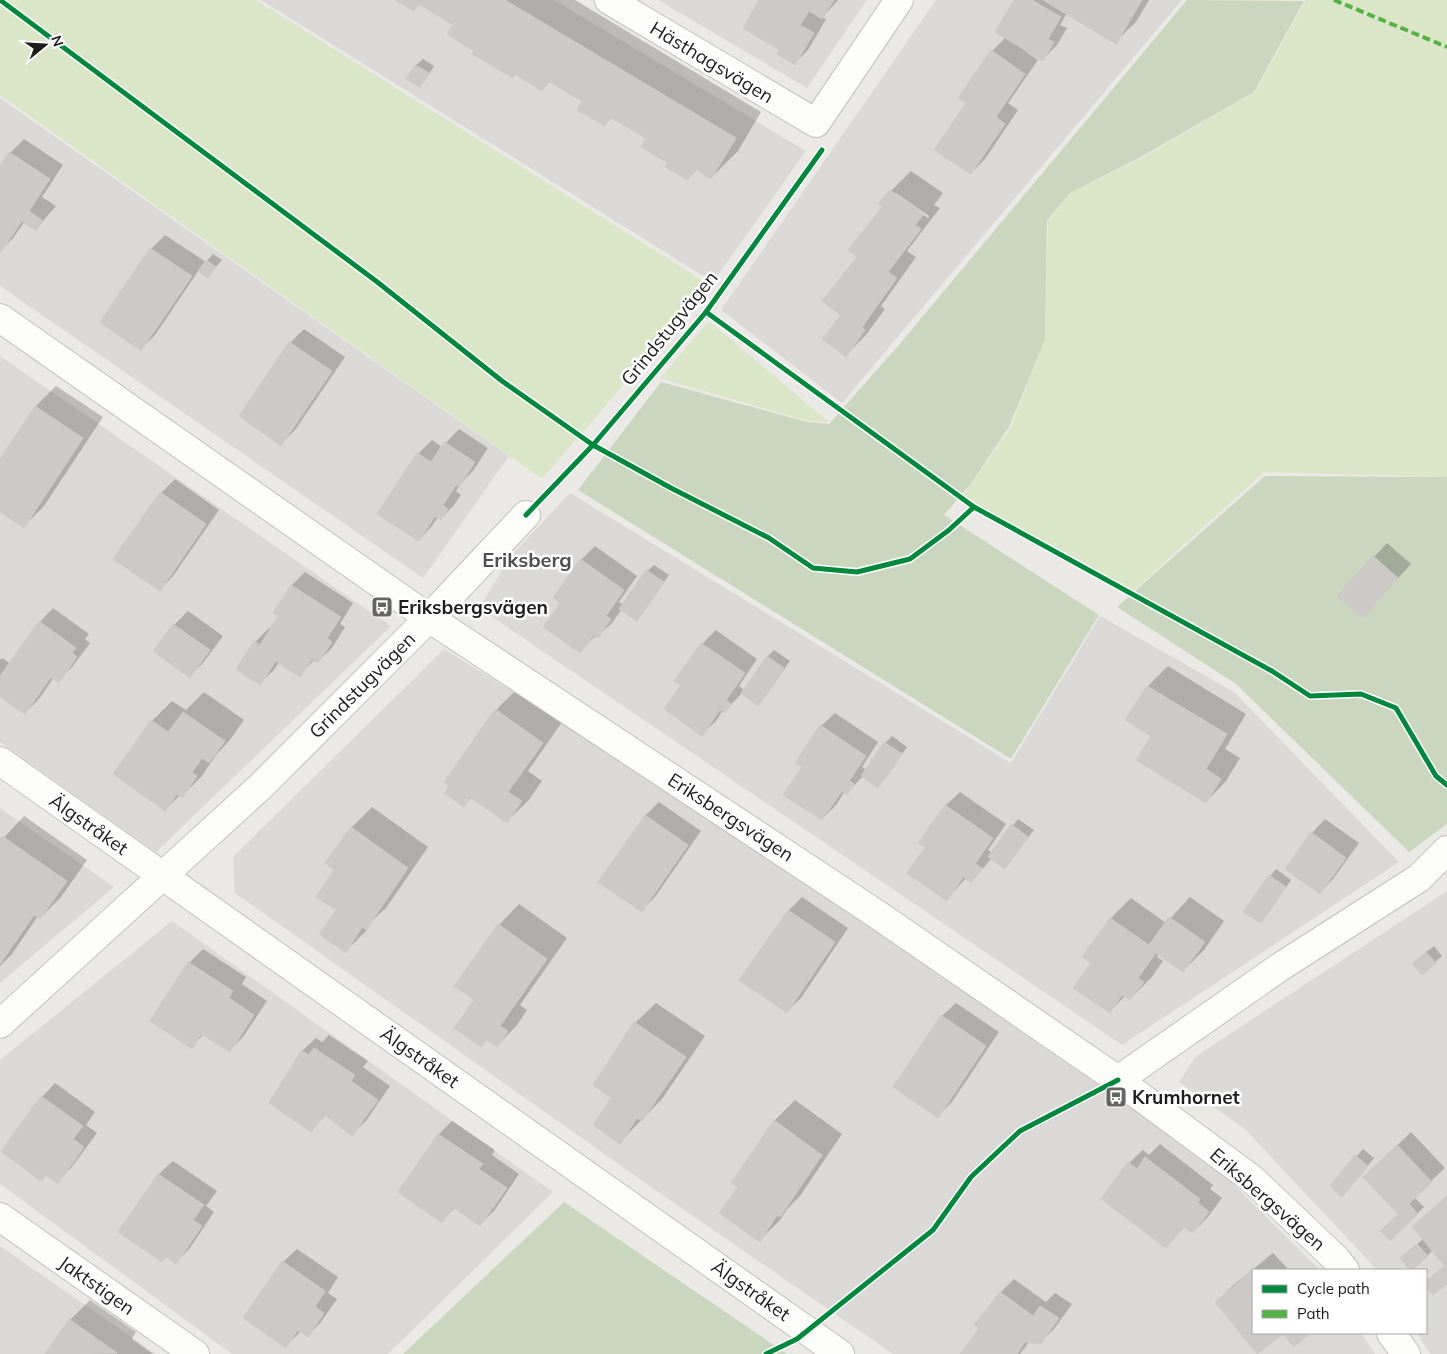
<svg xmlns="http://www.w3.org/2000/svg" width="1447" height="1354" viewBox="0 0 1447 1354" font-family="Mulish,sans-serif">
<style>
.residential{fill:#dad9d7}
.grass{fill:#dbe6c8}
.forest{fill:#cad7be}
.shadow{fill:#0003;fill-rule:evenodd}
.building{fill:#ccc9c7;stroke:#cecac8}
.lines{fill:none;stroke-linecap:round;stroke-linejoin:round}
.minor-casing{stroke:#c1c0be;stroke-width:30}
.minor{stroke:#fcfcfb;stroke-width:28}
.quiet{stroke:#55b145;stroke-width:4;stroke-dasharray:8 4;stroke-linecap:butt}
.cycleway-casing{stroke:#fff;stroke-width:8}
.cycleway{stroke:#00873e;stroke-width:5}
.labels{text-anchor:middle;stroke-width:5;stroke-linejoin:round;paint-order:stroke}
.street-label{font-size:19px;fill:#1d1d1d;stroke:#fff}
.poi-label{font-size:19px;font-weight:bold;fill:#1d1d1d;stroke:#fff;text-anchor:start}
.neighbourhood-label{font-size:20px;font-weight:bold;fill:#505050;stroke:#fff}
</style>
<rect width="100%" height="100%" fill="#ebe9e6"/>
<g class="residential">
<polygon points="261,0 554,0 806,151 713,282"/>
<polygon points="658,0 867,0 807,88"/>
<polygon points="936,0 1182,0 842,403 721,310"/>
<polygon points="0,98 509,456 423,578 0,286"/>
<polygon points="0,356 391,626 156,852 0,742"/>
<polygon points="570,493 1011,763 1100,616 1234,692 1399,862 1122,1045 479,608 510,557"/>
<polygon points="444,649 646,774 942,972 1197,1148 1320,1270 1253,1270 1253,1333 1361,1333 1375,1354 893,1354 651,1187 235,893 233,857"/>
<polygon points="0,808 114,887 0,983"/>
<polygon points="1447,891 1447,1354 1430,1354 1417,1333 1426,1333 1426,1270 1377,1270 1246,1130 1179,1082 1195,1057"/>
<polygon points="172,921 553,1192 388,1354 232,1354 0,1184 0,1060"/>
<polygon points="0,1246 156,1354 0,1354"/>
</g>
<g class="grass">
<polygon points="0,0 256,0 710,285 542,479 0,95"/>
<polygon points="1306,0 1447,0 1447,477 1264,472 1131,593 963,496 1010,429 1045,340 1048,222 1070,193 1142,158 1255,92"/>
<polygon points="709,321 829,422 807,421 660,378"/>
</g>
<g class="forest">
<polygon points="1187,0 1304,1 1254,92 1141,157 1070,193 1047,221 1045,340 1009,427 970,485 944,515 1099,615 1011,759 578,490 661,382 807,422 829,424 898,346"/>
<polygon points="1265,476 1447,477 1447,824 1409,852 1236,684 1117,607"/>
<polygon points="564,1202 787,1354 403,1354"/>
</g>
<g class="shadow">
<polygon points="398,0 575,0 761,112 738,151 711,178 697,169 688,179 669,162 648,138 612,117 604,125 584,101 550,81 542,89 516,73 513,77 476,50 455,24 420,4 414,10"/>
<polygon points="761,0 838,0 823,17 826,19 808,50 795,63 781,49"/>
<polygon points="1016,0 1149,0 1136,22 1115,42 1067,13 1060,25 1067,28 1057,45 1043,59 1026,49 1025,51 1038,60 1008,103 1018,110 985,159 971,173 968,103 992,51 1006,37"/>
<polygon points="423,59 434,66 426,79 420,86 408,78 416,65"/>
<polygon points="24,139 63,165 42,197 56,206 36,229 25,221 13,238 0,251 0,168 10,153"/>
<path d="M911 171 943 193 934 205 940 208 907 251 916 257 881 306 885 309 866 335 846 355 843 315 859 257 891 191ZM896 193 929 216 928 218 894 195Z"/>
<polygon points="165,235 206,262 213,254 222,260 208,276 199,270 155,335 141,349 102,322 151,249"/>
<polygon points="304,329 345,357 295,430 281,444 290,343"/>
<polygon points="56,386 103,417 44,506 24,526 0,510 0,461 36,406"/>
<polygon points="459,429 488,448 473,471 461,483 456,491 461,495 454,505 441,519 438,517 432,526 419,540 379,513 418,454 432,440 442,447"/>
<polygon points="175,479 219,510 173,576 160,590 161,493"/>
<polygon points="1387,543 1411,564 1363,616 1339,595"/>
<polygon points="595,546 637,576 619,602 624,605 647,571 654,565 669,575 643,613 637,619 622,609 612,623 598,636 596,635 580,652 561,603 581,560"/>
<polygon points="305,572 353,603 340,624 345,627 332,648 318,661 315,659 300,675 279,662 274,670 260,683 255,642 269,628 271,630 280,616 292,585"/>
<polygon points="53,608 89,634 85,639 90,643 72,667 58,681 54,677 39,699 25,713 0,695 0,660 2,658 9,663 40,622"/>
<polygon points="188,611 223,636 203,663 190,676 155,651 174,625"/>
<polygon points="716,630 757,659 739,686 744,690 768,656 774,650 790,661 764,698 758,704 742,693 725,711 723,710 716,721 702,734 683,685 702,644"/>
<polygon points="1168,666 1246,714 1225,749 1240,758 1226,781 1206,802 1153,736 1127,720 1148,686"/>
<polygon points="516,690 562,722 528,771 542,781 528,801 507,821 472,797 464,805 496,710"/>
<polygon points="204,692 244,720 229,741 216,755 202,776 182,796 180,795 165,810 152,721 172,701 186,710"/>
<polygon points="835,713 878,742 862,767 867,770 885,743 892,736 907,747 885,779 878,786 863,776 847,793 845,791 836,805 822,819 804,767 821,726"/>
<polygon points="960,792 1006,824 988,850 992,853 1018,819 1034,830 1005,868 992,858 971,882 966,878 947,899 926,847 920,843 946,805"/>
<polygon points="659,802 701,831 655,897 642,910 600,881 646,815"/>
<polygon points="372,807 428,847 386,908 372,921 366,931 346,951 338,910 336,869 327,863 352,827"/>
<polygon points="24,816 87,860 61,897 40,918 38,916 12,954 0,966 0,842"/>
<polygon points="1325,819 1359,843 1333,879 1320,892 1312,833"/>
<polygon points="1276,869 1291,880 1267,915 1260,922 1270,876"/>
<polygon points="802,897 848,928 801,998 787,1011 741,980 789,910"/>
<polygon points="1190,897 1224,921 1204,950 1183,971 1159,954 1157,957 1163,961 1151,978 1130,999 1126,995 1109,1012 1093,963 1084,956 1111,918 1131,898 1166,923"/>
<polygon points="519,904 567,938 520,1005 527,1010 517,1025 497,1046 476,999 499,925"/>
<polygon points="1434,946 1442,956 1422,974 1420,957"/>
<polygon points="203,949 246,977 242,984 267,1001 243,1037 230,1050 204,1034 191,1047 151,1020 189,963"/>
<polygon points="656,1003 705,1036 662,1099 620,1142 613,1097 635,1023"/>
<polygon points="956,1003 999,1032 952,1102 938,1116 942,1016"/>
<polygon points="329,1035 368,1061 363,1067 390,1086 366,1121 352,1134 326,1115 311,1130 271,1103 302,1051 316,1038 322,1042"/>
<polygon points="55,1083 95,1112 86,1125 97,1133 71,1168 57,1182 42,1097"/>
<polygon points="795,1100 842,1134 800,1196 787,1209 780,1220 760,1240 740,1187 733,1183 775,1120"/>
<polygon points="452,1121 495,1150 492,1155 519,1174 494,1211 480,1224 455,1207 442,1221 399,1192 439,1134"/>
<polygon points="1411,1132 1445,1168 1414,1197 1424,1207 1390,1239 1400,1214 1365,1177"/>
<polygon points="1160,1144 1213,1185 1210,1189 1222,1198 1207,1218 1193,1232 1185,1226 1166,1247 1129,1163 1143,1150 1149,1155"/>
<polygon points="1363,1149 1374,1158 1349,1189 1331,1186"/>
<polygon points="173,1161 217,1191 206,1206 214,1212 190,1248 176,1262 120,1232 159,1174"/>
<polygon points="1447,1196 1447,1282 1433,1293 1426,1282 1446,1265 1433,1250 1427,1256 1408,1252 1424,1238 1414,1226"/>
<polygon points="297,1249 338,1277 328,1293 337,1299 321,1322 308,1335 301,1331 286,1346 283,1262"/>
<polygon points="1273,1253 1289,1270 1253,1270 1253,1333 1282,1333 1258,1352 1217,1302 1230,1288"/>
<polygon points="1014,1279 1046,1302 1055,1293 1072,1304 1054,1329 1040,1343 1029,1342 1020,1354 962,1354 980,1328 1001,1292"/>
<polygon points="90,1300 136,1332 132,1339 153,1354 46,1354 70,1320"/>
</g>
<g class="building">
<polygon points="395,0 505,0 736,138 711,179 695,169 688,180 665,167 668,163 641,147 646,138 610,117 605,126 577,110 582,101 548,81 542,91 515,74 513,78 472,54 474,51 447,34 453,25 419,4 414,11"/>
<polygon points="759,0 834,0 822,19 809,11 800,25 814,33 795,65 777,54 779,50 743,28"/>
<polygon points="1014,0 1032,0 1061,17 1048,39 1054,42 1043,61 995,32"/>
<polygon points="1043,0 1142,0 1116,44"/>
<polygon points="991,50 1025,74 996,117 1005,124 971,174 934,150 966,103 958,98"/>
<polygon points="415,65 429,73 420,87 406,79"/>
<polygon points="9,152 50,179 29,211 43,221 36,231 22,221 0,253 0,166"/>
<polygon points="890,190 924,214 915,225 921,229 888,272 897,278 862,327 865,330 846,357 822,339 841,315 822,301 857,257 848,250 883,206 878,204"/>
<polygon points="150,248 192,276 141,351 100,322"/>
<polygon points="206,260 216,267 208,278 198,271"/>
<polygon points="289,342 332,371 281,446 239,416"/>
<polygon points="35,406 83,438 24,528 0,512 0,459"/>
<polygon points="444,442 475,462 459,487 456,485 443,505 448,509 441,520 435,516 419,541 377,514 417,453 431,462"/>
<polygon points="160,492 206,524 160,591 113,559"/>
<polygon points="1373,556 1398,578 1363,618 1337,596"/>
<polygon points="580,559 624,590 606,616 611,619 598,638 594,635 580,653 543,627 560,603 553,598"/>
<polygon points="646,570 664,582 637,621 619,609"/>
<polygon points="291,585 341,617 327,638 332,642 318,663 312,659 300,677 276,661 260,685 236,669 254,641 260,645 278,616 273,613"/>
<polygon points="39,621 76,648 72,653 77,657 59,683 51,677 25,714 0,697 0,676"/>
<polygon points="173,624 210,650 190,678 153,651"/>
<polygon points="701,643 745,673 726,700 731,704 725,713 720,710 702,736 664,709 681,685 674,681"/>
<polygon points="767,656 784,668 758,706 741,693"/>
<polygon points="1147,686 1227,734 1206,769 1221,779 1206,803 1136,760 1151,736 1125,720"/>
<polygon points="495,709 543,743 508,792 522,801 507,823 470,797 464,807 444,793 449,786 444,782"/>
<polygon points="183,712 225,741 209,763 202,758 192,772 197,776 182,798 177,794 165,811 113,774 151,720 168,732"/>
<polygon points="820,725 866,756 849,781 854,784 847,795 842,791 822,820 783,795 802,767 795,763"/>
<polygon points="884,742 902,754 878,788 861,776"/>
<polygon points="945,805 993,838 975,864 982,868 971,883 963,877 947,901 907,873 925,847 918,843"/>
<polygon points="645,815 688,845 642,912 598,882"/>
<polygon points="1011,824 1028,837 1005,869 988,857"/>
<polygon points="351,827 408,868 366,930 362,927 346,953 319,934 336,910 316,897 334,870 325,863"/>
<polygon points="1311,832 1346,858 1320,894 1285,869"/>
<polygon points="2,836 67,881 40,919 34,915 0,964 0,839"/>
<polygon points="1269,875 1286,887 1261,923 1243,912"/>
<polygon points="788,910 835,942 787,1013 739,980"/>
<polygon points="1169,917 1205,942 1183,972 1156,953 1138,978 1144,982 1130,1000 1122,995 1110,1013 1073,988 1091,963 1082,957 1110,918 1149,945"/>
<polygon points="498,924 547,959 500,1026 508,1031 497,1047 487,1040 481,1047 454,1028 474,1000 454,986"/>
<polygon points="1426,952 1436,963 1422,975 1412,964"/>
<polygon points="188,962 233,991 229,998 254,1015 230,1052 201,1034 192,1049 150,1021"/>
<polygon points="941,1015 986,1046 938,1118 893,1087"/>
<polygon points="634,1022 686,1057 642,1121 637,1118 620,1144 593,1125 611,1098 593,1085"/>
<polygon points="314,1048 355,1075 351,1081 378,1100 352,1136 325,1115 311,1132 269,1103 301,1051 309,1055"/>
<polygon points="41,1096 83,1126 73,1139 84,1147 58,1184 46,1175 41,1181 1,1151"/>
<polygon points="774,1120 822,1155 780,1217 777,1215 760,1242 719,1213 738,1187 731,1183"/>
<polygon points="438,1134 483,1164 479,1169 507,1188 480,1226 453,1207 442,1223 398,1192"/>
<polygon points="1397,1145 1432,1182 1398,1214 1363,1177"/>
<polygon points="1355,1155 1368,1166 1342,1197 1330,1186"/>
<polygon points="1145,1157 1200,1199 1198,1203 1209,1212 1193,1233 1183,1227 1166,1248 1101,1199 1128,1162 1137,1169"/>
<polygon points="158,1174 204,1205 193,1220 202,1226 176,1264 166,1257 162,1262 118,1232"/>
<polygon points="1447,1197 1447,1264 1444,1266 1412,1226"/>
<polygon points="1409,1204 1418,1214 1390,1241 1380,1231"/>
<polygon points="1417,1244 1428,1256 1412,1270 1410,1270 1400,1258"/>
<polygon points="282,1261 325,1291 315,1307 324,1313 308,1337 298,1330 286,1348 243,1318"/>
<polygon points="1447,1264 1447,1284 1433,1295 1426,1286 1426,1281"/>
<polygon points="1253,1270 1253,1333 1311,1333 1294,1347 1283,1334 1257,1354 1215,1302"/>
<polygon points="1000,1292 1033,1316 1040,1306 1059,1318 1041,1344 1025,1342 1017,1354 960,1354 979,1328 974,1325"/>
<polygon points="69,1319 117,1353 45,1354"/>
</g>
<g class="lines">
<g class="minor-casing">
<g id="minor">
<polyline points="609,0 816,123 899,0"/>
<polyline points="0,318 429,618 875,913 1118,1080 1252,1179 1336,1259 1345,1270"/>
<polyline points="0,761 840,1354"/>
<polyline points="0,1024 261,786 429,618 526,515"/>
<polyline points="1118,1080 1280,967 1419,878 1447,850"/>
<polyline points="0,1217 195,1354"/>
<polyline points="1391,1333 1406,1354"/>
</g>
</g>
<use href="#minor" class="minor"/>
<polyline class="quiet" points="1334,0 1447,47"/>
<g class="cycleway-casing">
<g id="cycleway">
<polyline points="0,0 376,281 502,381 593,445 671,488 769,538 813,568 857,572 910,559 949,530 974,507 1272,671 1310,696 1361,694 1396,708 1436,776 1447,785"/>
<polyline points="706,312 974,507"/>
<polyline points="526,515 593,445 706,312 822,150"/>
<polyline points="766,1354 797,1339 933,1230 971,1177 1020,1131 1118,1080"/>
</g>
</g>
<use href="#cycleway" class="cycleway"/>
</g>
<defs>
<g id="bus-square" transform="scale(1.125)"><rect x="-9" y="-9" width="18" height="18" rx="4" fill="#656463" stroke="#fff"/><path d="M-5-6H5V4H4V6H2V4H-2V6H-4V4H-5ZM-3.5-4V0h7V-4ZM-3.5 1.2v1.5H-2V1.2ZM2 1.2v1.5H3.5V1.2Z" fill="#fff"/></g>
</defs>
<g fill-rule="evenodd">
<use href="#bus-square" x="382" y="607"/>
<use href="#bus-square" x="1116" y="1097"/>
</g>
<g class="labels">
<g class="street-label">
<text transform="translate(712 62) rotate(31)" y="7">Hästhagsvägen</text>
<text transform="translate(669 328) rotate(-51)" y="7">Grindstugvägen</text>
<text transform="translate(362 685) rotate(-45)" y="7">Grindstugvägen</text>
<text transform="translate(731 817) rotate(33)" y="7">Eriksbergsvägen</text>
<text transform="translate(89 824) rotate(35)" y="7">Älgstråket</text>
<text transform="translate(420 1057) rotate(35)" y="7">Älgstråket</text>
<text transform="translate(1268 1199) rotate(41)" y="7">Eriksbergsvägen</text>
<text transform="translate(97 1285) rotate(35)" y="7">Jaktstigen</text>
<text transform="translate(751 1290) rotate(35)" y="7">Älgstråket</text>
</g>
<g class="poi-label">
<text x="398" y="614">Eriksbergsvägen</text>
<text x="1132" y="1104">Krumhornet</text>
</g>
<g class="neighbourhood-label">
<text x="527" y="567">Eriksberg</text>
</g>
</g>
<rect x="1252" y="1269" width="175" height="65" fill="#ffffff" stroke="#a5a5a5"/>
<rect x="1262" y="1285" width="25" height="8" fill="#00873e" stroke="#a5a5a5"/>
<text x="1297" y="1294" font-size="15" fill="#1d1d1d">Cycle path</text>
<rect x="1262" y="1310" width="25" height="8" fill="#55b145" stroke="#a5a5a5"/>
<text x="1297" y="1319" font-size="15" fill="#1d1d1d">Path</text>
<g transform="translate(45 45) rotate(72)" stroke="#ffffff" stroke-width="4" paint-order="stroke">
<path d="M0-4L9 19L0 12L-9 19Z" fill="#1d1d1d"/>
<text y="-8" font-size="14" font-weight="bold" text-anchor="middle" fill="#1d1d1d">N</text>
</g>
</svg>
